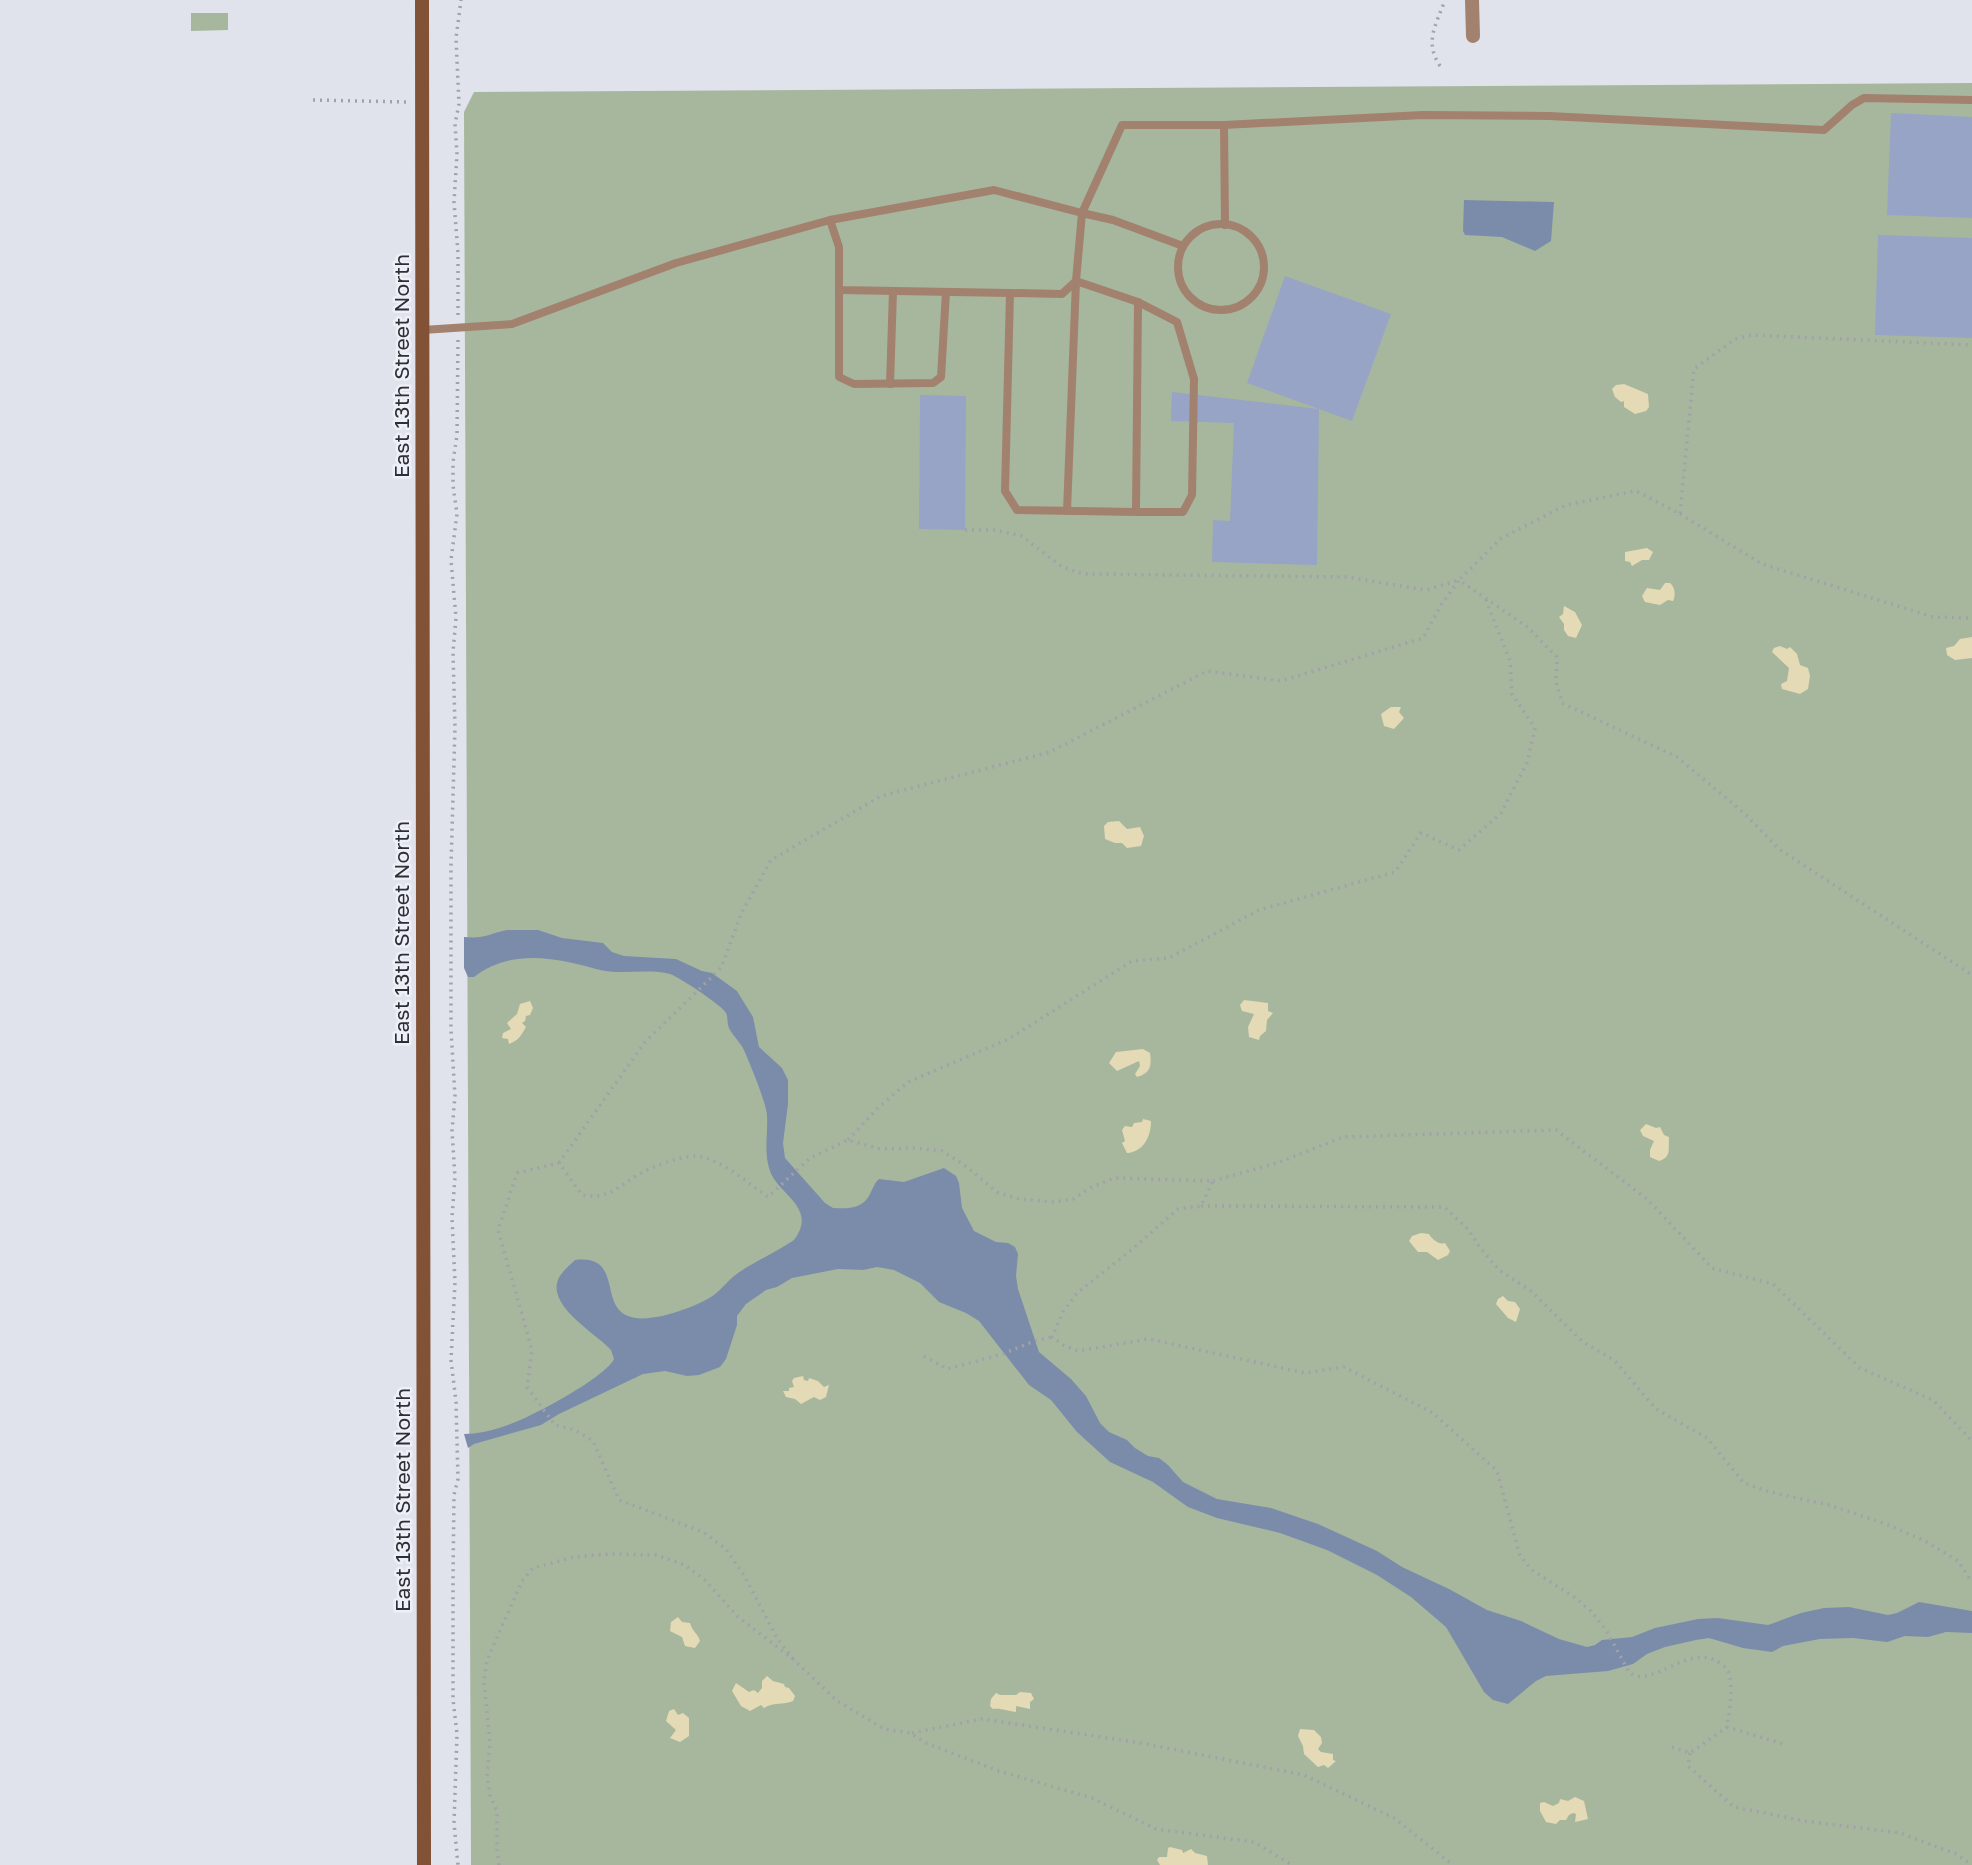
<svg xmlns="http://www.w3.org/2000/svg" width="1972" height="1865" viewBox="0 0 1972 1865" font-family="'Golos Text',sans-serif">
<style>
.green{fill:#a7b79e}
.sand{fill:#e4dab5}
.water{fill:#7b8cab}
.building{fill:#97a4c5}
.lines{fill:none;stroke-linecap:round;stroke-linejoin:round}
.path{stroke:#a0a2a8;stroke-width:3.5;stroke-dasharray:2 5;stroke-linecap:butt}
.lane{stroke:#a3816f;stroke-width:8}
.street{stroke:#a3816f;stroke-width:14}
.secondary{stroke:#825237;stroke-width:14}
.labels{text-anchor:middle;stroke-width:5;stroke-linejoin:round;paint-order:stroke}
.street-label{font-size:21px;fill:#2e2f32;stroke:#edf0f8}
</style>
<rect width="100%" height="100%" fill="#e0e3eb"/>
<g class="green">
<polygon points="191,13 228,13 228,30 191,31"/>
<polygon points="1972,83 1972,1865 471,1865 464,112 474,92"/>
</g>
<g class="sand">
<polygon points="1624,384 1648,394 1649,407 1646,411 1635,414 1624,407 1624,401 1621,402 1615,397 1612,389 1616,385"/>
<polygon points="1647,548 1653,552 1649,560 1642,560 1632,566 1630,562 1625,561 1625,552"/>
<path d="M1665 583H1670C1675 587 1676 595 1673 601L1668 600 1660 605 1645 602 1642 596 1647 588 1660 590Z"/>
<polygon points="1564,606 1575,612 1582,625 1576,638 1568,636 1564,630 1564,624 1559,617 1563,614"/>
<polygon points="1972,637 1972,658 1955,660 1947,655 1946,648 1954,646 1960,639"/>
<polygon points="1780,646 1787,649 1790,647 1797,654 1800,665 1808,668 1810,676 1808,689 1800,694 1782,689 1781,684 1787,681 1789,668 1772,652 1774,648"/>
<polygon points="1401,707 1399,712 1404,718 1394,729 1384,726 1381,714 1391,707"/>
<polygon points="1119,821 1127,829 1140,827 1144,836 1141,846 1127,848 1122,843 1115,843 1105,839 1104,826 1108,822"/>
<polygon points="1244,1000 1268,1003 1268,1011 1273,1013 1267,1020 1266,1031 1260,1036 1259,1040 1249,1037 1248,1027 1254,1014 1242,1011 1240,1005"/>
<path d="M530 1001 533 1008 530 1015 526 1016 525 1021 522 1023 526 1027C520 1037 519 1040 509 1044L508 1039 502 1038 503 1033 511 1029 507 1023 517 1014 520 1004Z"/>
<path d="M1143 1049 1150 1053C1152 1067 1150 1073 1137 1077L1135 1074 1140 1066 1139 1061 1117 1071 1109 1063 1116 1052Z"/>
<path d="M1143 1119 1151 1121C1151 1137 1143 1152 1127 1153L1122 1143 1125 1141 1122 1130 1125 1126 1132 1127 1134 1123 1142 1122Z"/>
<path d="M1646 1124 1656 1128 1660 1127 1664 1135 1669 1137C1668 1149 1672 1157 1659 1161L1650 1157V1150L1654 1141 1643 1136 1640 1130Z"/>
<path d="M1421 1233 1429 1234C1432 1239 1438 1245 1445 1243L1450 1251 1448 1255 1438 1260 1427 1252H1418L1409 1241 1412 1236Z"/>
<polygon points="1503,1296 1508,1301 1515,1302 1520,1309 1516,1322 1508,1318 1496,1304 1498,1299"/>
<polygon points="803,1376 804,1380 808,1381 809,1378 818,1381 824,1387 829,1385 826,1397 820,1400 814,1397 801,1404 795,1399 786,1397 783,1391 789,1391 789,1388 794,1387 792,1381 794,1378"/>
<path d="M678 1617 682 1622 690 1623C692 1631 698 1634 700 1641L695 1648 685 1646 682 1637 670 1631 671 1622Z"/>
<path d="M767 1676 773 1681 784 1684 785 1687 789 1688 795 1696 793 1701C784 1705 772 1702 764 1708L761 1705 750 1711 741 1706 732 1691 736 1683 749 1692 754 1690 758 1693 762 1688V1681Z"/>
<path d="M1020 1692 1031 1693 1034 1699 1030 1702V1709L1016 1706V1712C1006 1711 1002 1708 993 1709L990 1706 991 1699 996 1693 1000 1695H1016Z"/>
<polygon points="674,1709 678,1715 683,1713 689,1718 689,1736 680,1742 670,1738 676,1730 666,1721 669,1711"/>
<polygon points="1300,1729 1314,1730 1321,1737 1322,1743 1318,1749 1321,1752 1333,1754 1333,1760 1336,1761 1328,1768 1324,1765 1318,1767 1304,1754 1303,1746 1298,1736"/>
<polygon points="1575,1797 1584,1801 1588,1819 1575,1822 1576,1814 1573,1813 1569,1815 1566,1820 1560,1820 1556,1824 1546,1822 1540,1811 1540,1803 1544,1802 1553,1806 1559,1803 1560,1799 1568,1801"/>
<polygon points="1170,1847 1182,1850 1183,1853 1191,1849 1195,1853 1207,1856 1208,1865 1160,1865 1157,1860 1159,1857 1167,1857 1168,1848"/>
</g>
<g class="water">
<polygon points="1464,200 1554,202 1551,241 1535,251 1502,237 1465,235 1463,231"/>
<path d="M507 930H538L562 938 603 943 612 952 624 956 676 959 702 971 712 973 737 991 753 1017 759 1047 782 1068 788 1080V1104L783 1143 785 1158 825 1203 833 1208C847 1209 863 1209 870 1194 873 1188 874 1184 879 1179L904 1182 944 1168 956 1176 959 1183 962 1208 974 1231 996 1242 1008 1243 1015 1247 1018 1254 1016 1276 1018 1289 1039 1352 1071 1379 1086 1396 1100 1423 1109 1432 1127 1440 1135 1448 1148 1456 1159 1458 1168 1465 1183 1482 1217 1499 1271 1508 1318 1524 1377 1551 1402 1567 1449 1589 1487 1610 1521 1621 1559 1639 1587 1647 1595 1645 1602 1640 1632 1637 1655 1628 1698 1619 1718 1618 1768 1625 1801 1613 1824 1608 1849 1607 1888 1615 1897 1613 1919 1602 1972 1611V1633L1946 1632 1928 1637 1905 1636 1887 1642 1853 1638 1820 1639 1783 1646 1772 1652 1743 1648 1709 1638 1696 1640 1665 1647 1647 1654 1633 1664 1608 1671 1546 1676 1536 1681 1508 1704 1493 1700 1484 1692 1446 1627 1411 1597 1377 1575 1327 1550 1280 1533 1217 1518 1188 1507 1153 1482 1110 1462 1077 1432 1051 1400 1029 1385 979 1321 966 1313 939 1302 920 1283 894 1270 877 1267 863 1270 838 1269 792 1278 777 1287 766 1290 746 1304 737 1316V1325L726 1359 720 1367 699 1375 687 1376 665 1371 643 1374 559 1414 541 1425 474 1444 468 1448 464 1434C477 1434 490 1431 502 1427 525 1421 605 1378 614 1359L611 1350C596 1333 537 1301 563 1272 566 1268 571 1264 575 1260 623 1254 599 1305 628 1316 648 1325 697 1307 714 1295 723 1288 729 1279 738 1273 756 1261 776 1252 794 1240 819 1206 776 1195 769 1168 764 1151 768 1133 767 1115 766 1102 750 1064 744 1050 740 1042 733 1036 729 1028 727 1024 728 1017 726 1013 723 1006 679 977 670 974 646 968 620 976 596 969 554 957 511 949 474 977H468L464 968V937C485 939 488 934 507 930Z"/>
</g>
<g class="building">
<polygon points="1891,113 1972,117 1972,218 1887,215"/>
<polygon points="1878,235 1972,238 1972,338 1875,335"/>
<polygon points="1285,276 1391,314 1352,421 1247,383"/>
<polygon points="1172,392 1319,409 1317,565 1212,562 1213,520 1230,521 1234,423 1171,421"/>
<polygon points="920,395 966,396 965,530 919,529"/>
</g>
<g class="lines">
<g class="path">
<path d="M1440 66C1424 42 1436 25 1445 0"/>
<polyline points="313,100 406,102"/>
<polyline points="458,315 458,253 454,202 457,154 455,124 459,104 456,38 461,0"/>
<polyline points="458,340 457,435 453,462 453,485 457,514 451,560 456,618 453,652 455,727 451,866 451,1030 455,1096 452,1131 455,1177 452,1218 455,1282 451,1360 456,1402 458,1479 454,1495 453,1580 453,1699 457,1734 454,1823 458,1865"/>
<polyline points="1680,514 1762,564 1933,617 1972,618"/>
<polyline points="965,530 994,530 1022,536 1062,567 1083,574 1347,577 1426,590 1459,580 1500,539 1566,505 1636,491 1680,514 1694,369 1735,339 1752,335 1972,345"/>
<polyline points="848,1140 877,1109 908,1082 1009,1039 1132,961 1169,958 1259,910 1395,872 1421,833 1459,850 1501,813 1527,763 1535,728 1512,694 1510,661 1485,598"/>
<polyline points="559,1163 645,1042 721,968 742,912 771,860 881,796 1050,752 1207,671 1281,681 1423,638 1441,605 1459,580 1526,626 1557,657 1556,682 1562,703 1677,757 1745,814 1779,849 1972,975"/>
<polyline points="1213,1181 1280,1162 1343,1137 1556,1130 1647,1199 1712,1268 1773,1284 1860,1368 1933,1400 1972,1441"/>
<polyline points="1201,1206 1444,1207 1468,1229 1481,1249 1499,1270 1531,1291 1583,1342 1614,1360 1656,1409 1707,1438 1744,1483 1770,1492 1829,1505 1886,1524 1925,1541 1958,1561 1972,1582"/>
<polyline points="924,1356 947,1369 1003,1354 1034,1341 1052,1337"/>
<path d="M793 1659 777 1638 745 1577 726 1549 703 1532 619 1500 593 1441 575 1430 555 1425 527 1387 532 1350 498 1230 517 1173 559 1163 582 1195C604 1199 614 1191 631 1179 645 1169 687 1152 703 1157 727 1164 748 1183 768 1197L810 1158 848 1140 880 1149 915 1148 942 1151 963 1164 997 1192 1019 1199 1054 1202 1073 1199 1092 1187 1114 1178 1213 1181 1201 1206 1178 1209 1130 1251 1077 1293 1063 1312 1052 1337 1063 1345 1078 1351 1149 1339 1305 1373 1344 1367 1433 1413 1497 1471 1520 1556 1532 1570 1574 1597 1591 1611 1606 1630 1629 1672C1652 1691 1689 1640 1721 1664 1727 1668 1729 1671 1730 1678 1733 1693 1729 1711 1727 1727L1787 1745"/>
<polyline points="912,1733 982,1719 1141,1743 1304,1775 1394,1818 1453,1865"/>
<polyline points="1672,1747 1690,1753 1727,1727"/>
<polyline points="1690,1753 1688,1766 1734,1807 1805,1821 1900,1833 1956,1854 1972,1865"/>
<polyline points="499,1865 497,1850 497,1812 490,1795 487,1776 490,1743 484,1681 487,1660 522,1581 533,1568 574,1557 610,1554 656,1555 685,1565 706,1581 738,1617 793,1659 836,1700 884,1729 910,1733 926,1743 999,1771 1092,1798 1156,1829 1254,1842 1292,1865"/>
</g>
<g class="lane">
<polyline points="1224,125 1225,225"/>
<polyline points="830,220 839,247 839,290 1010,293 1005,491 1017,510 1136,512 1138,302"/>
<circle cx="1221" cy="267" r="43"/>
<polyline points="839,290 839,377 854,384 933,383 941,377 946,292"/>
<polyline points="1010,293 1062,294 1076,281"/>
<polyline points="423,330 512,324 676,263 830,220 994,190 1082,213 1122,125 1224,125 1423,115 1549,116 1824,130 1852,105 1864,98 1972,100"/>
<polyline points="890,384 893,291"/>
<polyline points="1067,511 1076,281"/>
<polyline points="1136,512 1183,512 1192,495 1194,379 1177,322 1138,302 1076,281 1082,213 1113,220 1183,246"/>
</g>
<polyline class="street" points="1472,0 1473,36"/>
<polyline class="secondary" points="422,0 424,1865"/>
</g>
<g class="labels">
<g class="street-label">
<text transform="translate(402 366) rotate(-90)" y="7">East 13th Street North</text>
<text transform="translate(402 933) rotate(-90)" y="7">East 13th Street North</text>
<text transform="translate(403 1500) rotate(-90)" y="7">East 13th Street North</text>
</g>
</g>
</svg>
